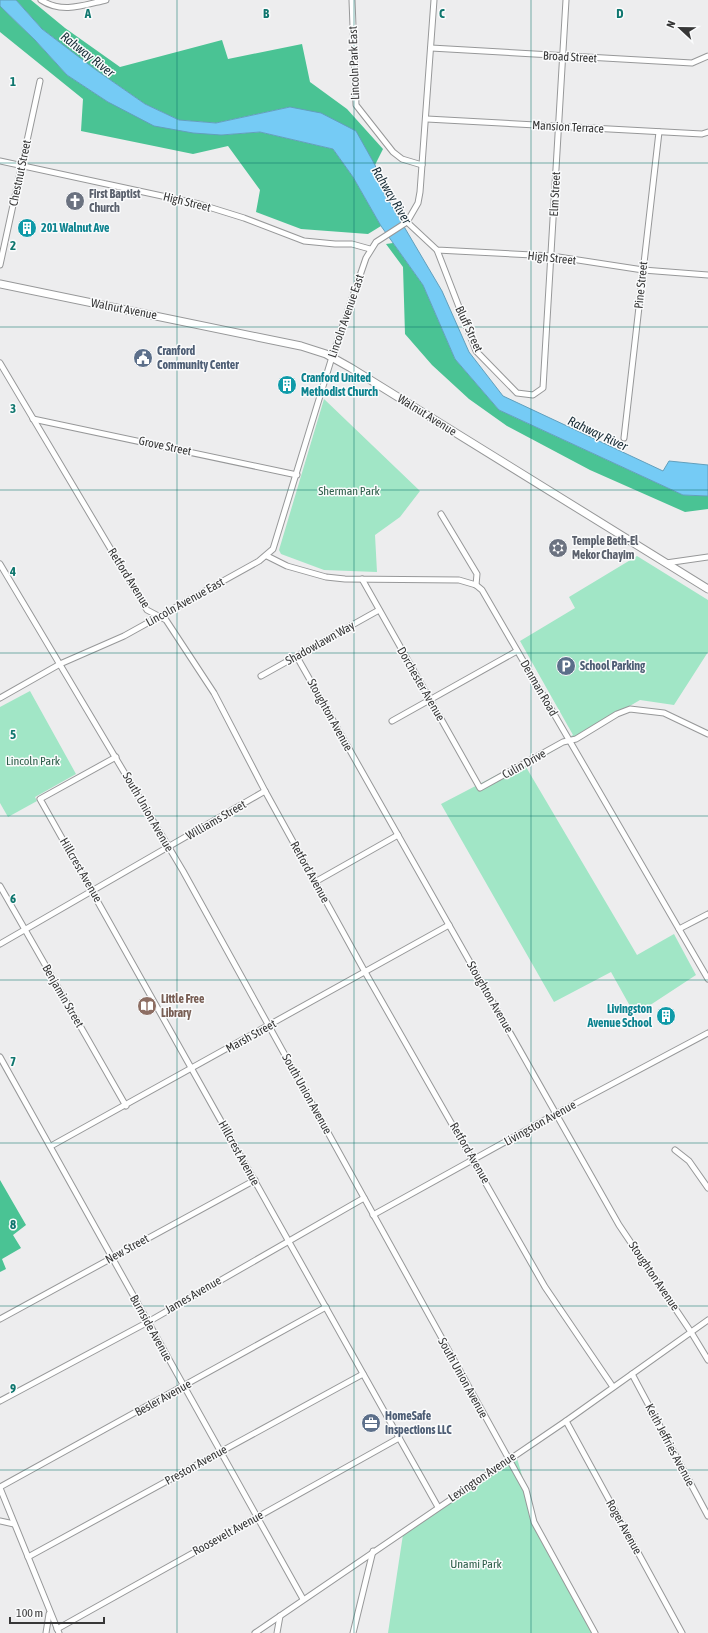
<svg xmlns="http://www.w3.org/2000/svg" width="708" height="1633" viewBox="0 0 708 1633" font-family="'Asap Condensed',sans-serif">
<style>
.green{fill:#a1e6c6}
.forest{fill:#4ac394}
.water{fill:#75cbf5;stroke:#629fbc}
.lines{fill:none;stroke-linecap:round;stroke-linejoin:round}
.street-casing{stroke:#979899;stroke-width:7}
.secondary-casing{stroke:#979899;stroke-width:9}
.street{stroke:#fff;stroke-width:5}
.secondary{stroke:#fff;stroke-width:7}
.grid{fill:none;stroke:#0f766e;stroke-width:1;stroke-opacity:0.55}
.labels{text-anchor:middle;stroke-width:3;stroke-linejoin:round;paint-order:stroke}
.street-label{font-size:12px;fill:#373737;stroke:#fafbfc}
.worship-label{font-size:12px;font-weight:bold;fill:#5b616d;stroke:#fafbfc;text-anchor:start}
.culture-label{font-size:12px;font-weight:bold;fill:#0d838f;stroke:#fafbfc;text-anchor:start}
.service-label{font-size:12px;font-weight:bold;fill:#4e5e75;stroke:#fafbfc;text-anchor:start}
.park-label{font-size:12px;fill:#2c5d48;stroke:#fafbfc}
.education-label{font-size:12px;font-weight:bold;fill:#785e54;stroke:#fafbfc;text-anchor:start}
.water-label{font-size:13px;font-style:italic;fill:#192d37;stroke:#fafbfc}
.grid-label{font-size:13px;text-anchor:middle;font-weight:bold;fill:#0f766e;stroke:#fafbfc;stroke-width:3;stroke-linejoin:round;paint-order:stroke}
</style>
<rect width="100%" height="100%" fill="#ededee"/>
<g class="green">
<polygon points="324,399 420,491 400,517 375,535 377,572 324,570 281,554 279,550"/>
<polygon points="637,556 708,600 708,652 674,705 640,700 526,767 637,955 674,934 696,975 635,1015 611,972 554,1002 441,804 573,735 520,641 575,608 569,597"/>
<polygon points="30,691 76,774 35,797 37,801 8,817 0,803 0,707"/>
<polygon points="516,1455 540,1536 594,1633 388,1633 404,1528"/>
</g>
<g class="forest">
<polygon points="16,0 31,0 65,28 120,67 222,40 228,59 302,44 310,82 347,109 383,149 375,165 355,131 290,107 216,123 179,120 145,104 96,70 42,29"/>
<polygon points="0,6 35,40 67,75 108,102 221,135 260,132 333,149 353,177 381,226 368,234 301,229 256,212 260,190 228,146 193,154 81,131 83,99 0,32"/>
<polygon points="393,243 423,285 455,359 499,410 683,495 708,496 708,509 685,512 590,470 507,426 469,399 432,365 405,334 403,267 386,244"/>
<polygon points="0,1180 26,1225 13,1235 21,1248 2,1259 6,1269 0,1272"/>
</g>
<polygon class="water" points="0,0 16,0 42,29 96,70 145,104 179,120 216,123 290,107 321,113 356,131 375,165 383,191 442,291 469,352 503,396 663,471 669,461 708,465 708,496 683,495 499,410 455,359 423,285 381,226 353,177 333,149 260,132 221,135 193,133 154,126 108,102 67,75 35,40 0,6"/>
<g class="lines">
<g class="street-casing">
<g id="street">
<path d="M41 0C62 14 84 5 106 0"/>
<polyline points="352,0 356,105 393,152 402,159 422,165"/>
<polyline points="431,48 692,63 708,56"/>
<polyline points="427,119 702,134 708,132"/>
<polyline points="0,161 199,204 244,218 304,241 335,244 352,244 370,249"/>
<polyline points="407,222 437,250 552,256 643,270 708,275"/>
<polyline points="437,250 476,351 517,393 533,395 543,388 566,0"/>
<polyline points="0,265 40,81"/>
<polyline points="0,363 147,610 166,620 214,693 265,791 365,972 545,1287 613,1387"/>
<polyline points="33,419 297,475"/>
<polyline points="624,438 659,132"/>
<polyline points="441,514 477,574 476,585"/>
<polyline points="267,556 287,566 326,577 345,579 459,580 476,585 482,590 708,979"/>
<polyline points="666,563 708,557"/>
<polyline points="0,564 183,871 526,1490 534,1522 595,1633"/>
<polyline points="362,579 480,788 563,742 576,739 617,714 630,709 664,713 708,734"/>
<polyline points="297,657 619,1225 691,1332 708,1360"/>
<polyline points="261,676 379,610"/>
<polyline points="0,698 60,664 124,636 259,561 273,549 332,357 366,258 376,242 407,222 418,203 420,192 434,0"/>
<polyline points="392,721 517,651"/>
<polyline points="116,757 40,799 438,1507"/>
<polyline points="315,882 398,835"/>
<polyline points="0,886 126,1106"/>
<polyline points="679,929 708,914"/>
<polyline points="0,944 265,791"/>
<polyline points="0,1057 303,1599"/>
<polyline points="51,1146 449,925"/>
<polyline points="675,1150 689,1161 708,1188"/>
<polyline points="373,1215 550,1117 708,1033"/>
<polyline points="0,1319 255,1180"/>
<polyline points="632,1374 708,1516"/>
<polyline points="0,1401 148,1322 364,1198"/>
<polyline points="566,1421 682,1633"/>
<polyline points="0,1487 326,1307"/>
<polyline points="0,1488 59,1633"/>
<polyline points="0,1521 14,1524"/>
<polyline points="28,1557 363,1374"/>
<polyline points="57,1629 399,1438"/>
<polyline points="46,1633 49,1614"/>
<polyline points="255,1633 566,1421 708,1320"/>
<polyline points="277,1633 280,1616"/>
<polyline points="353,1633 373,1551"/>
</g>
</g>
<g class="secondary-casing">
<polyline id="secondary" points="0,284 301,346 326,354 351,368 708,589"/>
</g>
<use href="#street" class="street"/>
<use href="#secondary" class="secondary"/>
</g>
<path class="grid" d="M177 0V1633M354 0V1633M531 0V1633M0 163H708M0 327H708M0 490H708M0 653H708M0 816H708M0 980H708M0 1143H708M0 1306H708M0 1470H708"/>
<defs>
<g id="church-disc" transform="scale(1)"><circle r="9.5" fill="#6b7280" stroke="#fafbfc"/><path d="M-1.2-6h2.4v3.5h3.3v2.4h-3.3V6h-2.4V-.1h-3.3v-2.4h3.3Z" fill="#fff"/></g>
<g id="building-disc" transform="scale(1)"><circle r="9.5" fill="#0f9aa8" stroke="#fafbfc"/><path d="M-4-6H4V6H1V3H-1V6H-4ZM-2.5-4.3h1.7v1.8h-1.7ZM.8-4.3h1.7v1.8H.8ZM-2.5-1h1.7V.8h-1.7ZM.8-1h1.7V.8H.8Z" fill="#fff"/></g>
<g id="civic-disc" transform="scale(1)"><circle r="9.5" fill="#5c6f8a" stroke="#fafbfc"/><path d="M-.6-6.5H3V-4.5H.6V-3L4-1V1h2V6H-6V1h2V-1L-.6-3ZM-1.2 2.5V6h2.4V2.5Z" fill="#fff"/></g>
<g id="synagogue-disc" transform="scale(1)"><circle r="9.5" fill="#6b7280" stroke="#fafbfc"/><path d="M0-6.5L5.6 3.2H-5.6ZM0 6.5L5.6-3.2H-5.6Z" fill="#fff"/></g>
<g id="parking-disc" transform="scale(1)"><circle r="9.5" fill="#5c6f8a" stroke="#fafbfc"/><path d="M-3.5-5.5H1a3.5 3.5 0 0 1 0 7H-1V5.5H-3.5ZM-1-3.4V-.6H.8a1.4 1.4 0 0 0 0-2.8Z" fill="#fff"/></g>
<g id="library-disc" transform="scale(1)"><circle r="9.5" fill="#8d6e63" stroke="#fafbfc"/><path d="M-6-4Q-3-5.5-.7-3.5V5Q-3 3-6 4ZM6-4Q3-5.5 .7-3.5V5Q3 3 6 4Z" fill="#fff"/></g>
<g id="office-disc" transform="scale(1)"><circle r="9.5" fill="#5c6f8a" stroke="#fafbfc"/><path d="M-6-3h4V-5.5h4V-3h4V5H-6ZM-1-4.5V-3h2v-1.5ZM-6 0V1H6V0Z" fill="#fff"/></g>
</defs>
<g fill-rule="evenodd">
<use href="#church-disc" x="75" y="201"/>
<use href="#building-disc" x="27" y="228"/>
<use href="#civic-disc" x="143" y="358"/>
<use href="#building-disc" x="287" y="385"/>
<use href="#synagogue-disc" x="558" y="548"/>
<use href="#parking-disc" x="566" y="666"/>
<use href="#library-disc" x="147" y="1006"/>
<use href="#building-disc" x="666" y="1016"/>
<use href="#office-disc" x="371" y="1423"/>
</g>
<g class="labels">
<g class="street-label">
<text transform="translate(570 57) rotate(3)" y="4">Broad Street</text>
<text transform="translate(354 63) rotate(-92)" y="4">Lincoln Park East</text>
<text transform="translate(568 127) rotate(3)" y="4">Mansion Terrace</text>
<text transform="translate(20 173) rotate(-78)" y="4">Chestnut Street</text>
<text transform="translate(555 194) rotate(-87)" y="4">Elm Street</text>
<text transform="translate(187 202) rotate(14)" y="4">High Street</text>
<text transform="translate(552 258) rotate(6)" y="4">High Street</text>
<text transform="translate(641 285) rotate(-84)" y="4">Pine Street</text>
<text transform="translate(124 309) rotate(11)" y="4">Walnut Avenue</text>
<text transform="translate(346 316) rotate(-71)" y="4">Lincoln Avenue East</text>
<text transform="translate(469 329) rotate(65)" y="4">Bluff Street</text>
<text transform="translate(427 415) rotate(32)" y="4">Walnut Avenue</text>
<text transform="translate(165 446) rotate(12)" y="4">Grove Street</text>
<text transform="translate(129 578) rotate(58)" y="4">Retford Avenue</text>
<text transform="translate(185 602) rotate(-29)" y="4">Lincoln Avenue East</text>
<text transform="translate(320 643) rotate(-29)" y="4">Shadowlawn Way</text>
<text transform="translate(421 684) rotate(60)" y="4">Dorchester Avenue</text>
<text transform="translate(539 688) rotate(60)" y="4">Denman Road</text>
<text transform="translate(330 715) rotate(61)" y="4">Stoughton Avenue</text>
<text transform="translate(524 764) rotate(-29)" y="4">Culin Drive</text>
<text transform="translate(148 812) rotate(60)" y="4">South Union Avenue</text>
<text transform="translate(216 820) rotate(-30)" y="4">Williams Street</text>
<text transform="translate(81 870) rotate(60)" y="4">Hillcrest Avenue</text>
<text transform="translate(310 872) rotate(61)" y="4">Retford Avenue</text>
<text transform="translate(63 996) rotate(60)" y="4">Benjamin Street</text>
<text transform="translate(490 997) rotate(60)" y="4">Stoughton Avenue</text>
<text transform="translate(251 1036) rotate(-29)" y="4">Marsh Street</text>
<text transform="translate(307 1094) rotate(61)" y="4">South Union Avenue</text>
<text transform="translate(540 1123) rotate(-29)" y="4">Livingston Avenue</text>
<text transform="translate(239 1153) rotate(61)" y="4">Hillcrest Avenue</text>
<text transform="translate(470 1153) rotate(60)" y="4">Retford Avenue</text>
<text transform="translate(127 1249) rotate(-29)" y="4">New Street</text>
<text transform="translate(654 1276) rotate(56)" y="4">Stoughton Avenue</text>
<text transform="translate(193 1295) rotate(-30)" y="4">James Avenue</text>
<text transform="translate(151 1328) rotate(61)" y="4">Burnside Avenue</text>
<text transform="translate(463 1378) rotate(61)" y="4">South Union Avenue</text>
<text transform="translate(163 1398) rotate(-29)" y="4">Besler Avenue</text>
<text transform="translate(670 1445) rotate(62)" y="4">Keith Jeffries Avenue</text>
<text transform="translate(196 1465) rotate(-29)" y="4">Preston Avenue</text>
<text transform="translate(482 1477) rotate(-34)" y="4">Lexington Avenue</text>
<text transform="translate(624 1527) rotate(61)" y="4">Roger Avenue</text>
<text transform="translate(228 1533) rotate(-29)" y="4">Roosevelt Avenue</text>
</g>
<g class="worship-label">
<text x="89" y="198">First Baptist<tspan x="89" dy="14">Church</tspan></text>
<text x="572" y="545">Temple Beth-El<tspan x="572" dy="14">Mekor Chayim</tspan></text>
</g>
<g class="culture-label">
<text x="41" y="232">201 Walnut Ave</text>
<text x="301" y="382">Cranford United<tspan x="301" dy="14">Methodist Church</tspan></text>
<text x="652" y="1013" text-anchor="end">Livingston<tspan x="652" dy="14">Avenue School</tspan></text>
</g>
<g class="service-label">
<text x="157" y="355">Cranford<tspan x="157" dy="14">Community Center</tspan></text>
<text x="580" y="670">School Parking</text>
<text x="385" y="1420">HomeSafe<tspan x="385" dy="14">Inspections LLC</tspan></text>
</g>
<g class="park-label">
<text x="349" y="495">Sherman Park</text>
<text x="33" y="765">Lincoln Park</text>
<text x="476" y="1568">Unami Park</text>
</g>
<g class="education-label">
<text x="161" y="1003">Little Free<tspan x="161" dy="14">Library</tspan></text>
</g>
<g class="water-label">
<text transform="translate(88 54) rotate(38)" y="5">Rahway River</text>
<text transform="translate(392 195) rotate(59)" y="5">Rahway River</text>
<text transform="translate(598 433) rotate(25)" y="5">Rahway River</text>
</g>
</g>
<g class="grid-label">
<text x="88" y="18">A</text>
<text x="266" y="18">B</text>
<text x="442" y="18">C</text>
<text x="620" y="18">D</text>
<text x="13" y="86">1</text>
<text x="13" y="250">2</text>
<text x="13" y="413">3</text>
<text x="13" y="576">4</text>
<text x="13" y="739">5</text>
<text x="13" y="903">6</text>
<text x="13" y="1066">7</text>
<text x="13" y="1229">8</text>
<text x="13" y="1393">9</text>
</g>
<g transform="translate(680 28) rotate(292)" stroke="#fafbfc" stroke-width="3" paint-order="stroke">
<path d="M0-3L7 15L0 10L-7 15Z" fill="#373737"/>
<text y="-6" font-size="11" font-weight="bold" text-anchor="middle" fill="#373737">N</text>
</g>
<path d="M10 1617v6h94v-6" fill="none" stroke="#373737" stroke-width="2"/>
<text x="16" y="1617" font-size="12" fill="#373737" stroke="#fafbfc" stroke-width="3" paint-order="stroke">100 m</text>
</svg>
